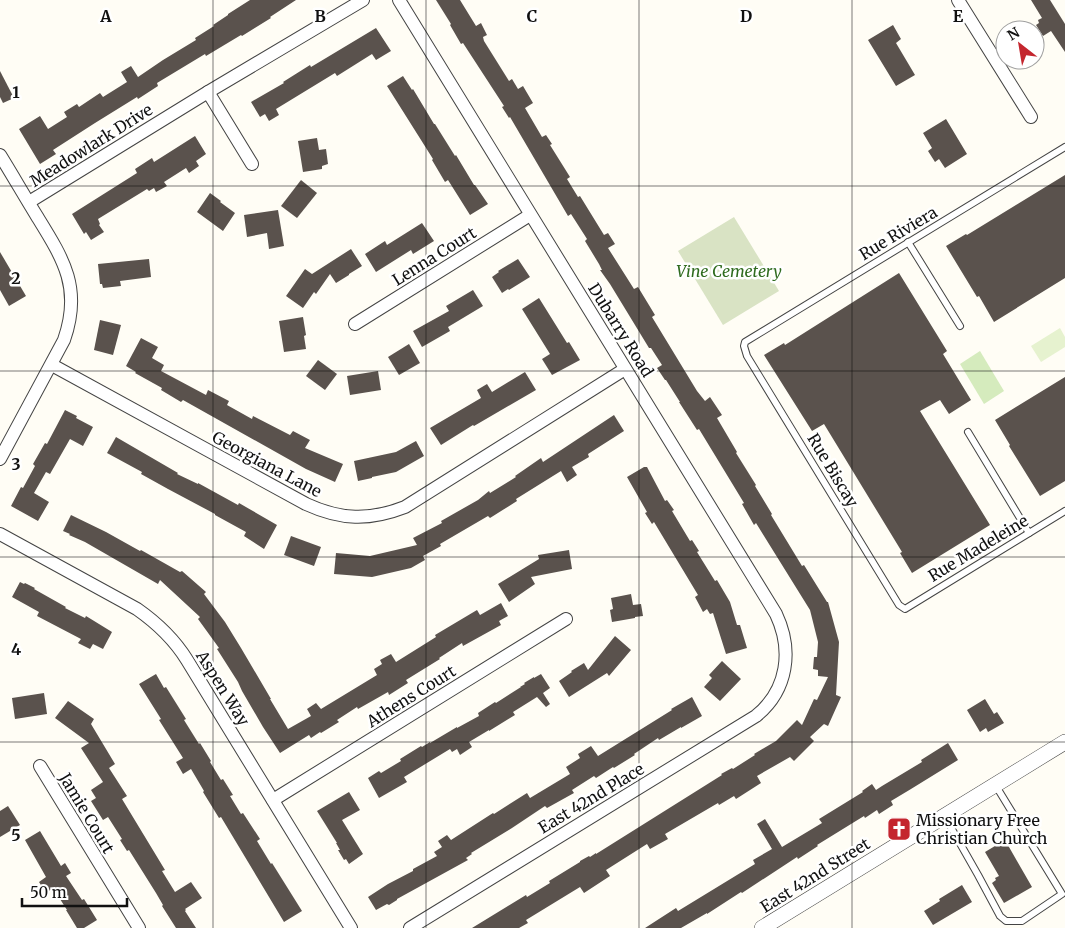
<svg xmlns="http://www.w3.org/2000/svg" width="1065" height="928" viewBox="0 0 1065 928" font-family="Merriweather,serif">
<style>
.green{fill:#d5ebbd}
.cemetery{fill:#d9e3c4}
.pitch{fill:#e6f2cf}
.building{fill:#5a524d}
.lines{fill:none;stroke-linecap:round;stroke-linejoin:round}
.service-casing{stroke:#444;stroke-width:8}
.minor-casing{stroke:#444;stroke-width:14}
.tertiary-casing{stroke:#444;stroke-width:16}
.service{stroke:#fff;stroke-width:6}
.minor{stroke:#fff;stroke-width:12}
.tertiary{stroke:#fff;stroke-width:15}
.grid{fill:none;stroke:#111;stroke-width:1;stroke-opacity:0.55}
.labels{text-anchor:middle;stroke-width:5;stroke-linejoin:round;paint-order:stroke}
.street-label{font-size:16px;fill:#111;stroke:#fff}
.park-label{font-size:16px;font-style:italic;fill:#2f6b1f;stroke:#fff}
.poi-label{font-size:16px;fill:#111;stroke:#fff;text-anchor:start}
.grid-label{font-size:16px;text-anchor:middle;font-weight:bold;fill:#111;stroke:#fff;stroke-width:5;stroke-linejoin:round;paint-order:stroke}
</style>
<rect width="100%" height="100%" fill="#fffdf5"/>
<polygon class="green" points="980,351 1004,391 984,404 960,364"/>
<polygon class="cemetery" points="734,217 779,291 723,325 678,251"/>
<polygon class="pitch" points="1060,328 1065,337 1065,347 1041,362 1031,346"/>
<g class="building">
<polygon points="250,0 296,0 270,17 271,18 242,36 241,35 206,56 205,54 157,83 158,86 138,99 137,97 95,123 53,150 56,154 40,164 19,129 40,116 48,129 67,117 64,112 77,104 79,107 100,93 103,97 127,82 121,72 131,66 138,77 163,60 196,40 195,38 214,26 213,25 228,15 228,14"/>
<polygon points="436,0 460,0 476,26 481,23 487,35 483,37 484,41 509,81 512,79 518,89 523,86 533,103 525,108 542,137 546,135 552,144 550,145 570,177 567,179 578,197 580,196 604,235 608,233 615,244 608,248 634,289 638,287 655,315 652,317 697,391 705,401 710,397 722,415 717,418 737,452 736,453 756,485 755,486 772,514 771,515 802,566 804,565 827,602 828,602 839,642 836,695 841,697 828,726 824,724 810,737 814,741 794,761 790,757 757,776 761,783 736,799 734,796 719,805 718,803 665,834 668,839 650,849 647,844 606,870 610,876 584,893 580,887 526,920 528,923 519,928 472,928 526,895 527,897 550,883 549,881 580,862 580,861 589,856 590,857 596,853 596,854 722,775 721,774 732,768 733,769 755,755 754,754 776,741 797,720 802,725 814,699 817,700 828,677 818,676 818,670 813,669 814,657 817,657 818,642 810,610 756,523 754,525 742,504 744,503 699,429 697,430 679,402 680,402 666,380 665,380 657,368 662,365 651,348 649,348 610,284 600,270 602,270 599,264 585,241 587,239 571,214 568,216 510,117 509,118 502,107 504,106 463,43 461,44 450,25 451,24"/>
<polygon points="1031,0 1050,0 1065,24 1065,52 1051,31 1043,36 1036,25 1039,23 1038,20 1042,18"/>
<polygon points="893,25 901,39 896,43 915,75 896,86 868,40"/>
<polygon points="376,28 391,51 376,60 372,54 337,76 335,73 276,109 279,115 269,121 265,114 260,117 251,102 284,83 283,82 310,65 311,67"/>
<polygon points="0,71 14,98 3,103 0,97"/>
<polygon points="403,76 412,90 413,89 434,124 435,124 455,156 456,155 474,185 475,185 488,204 470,215 448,180 445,182 432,160 433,159 387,86"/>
<polygon points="946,119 967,154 945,168 939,159 935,162 928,151 932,148 923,133"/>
<polygon points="195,136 206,154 196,161 199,166 189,173 186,168 164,182 167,186 156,192 154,188 149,191 147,189 98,219 100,224 99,225 104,232 91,240 86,232 84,234 72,214 137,173 135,169 152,158 154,162"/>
<polygon points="317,138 319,150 326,149 328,164 322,166 322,169 303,172 298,141"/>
<polygon points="1065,175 1065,278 994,322 979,296 977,297 946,246 966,234 967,235"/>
<polygon points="301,180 317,193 297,218 281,206"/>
<polygon points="210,193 221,201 220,202 235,213 223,231 197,212"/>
<polygon points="278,210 284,246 269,249 267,233 247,237 244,215"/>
<polygon points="422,223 434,241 413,254 411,250 376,272 365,254 385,241 387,245"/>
<polygon points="351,249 362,266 349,274 349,275 336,283 330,274 316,294 314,292 303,308 286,296 305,269 312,274"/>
<polygon points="0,252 26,296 9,306 0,290"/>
<polygon points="149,259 151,277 120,281 121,286 103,288 102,284 100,284 98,264"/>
<polygon points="518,259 530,277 509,290 508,289 502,293 492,277 499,272 498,271"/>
<polygon points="899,273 947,351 943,354 971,400 949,414 940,400 920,411 990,525 912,573 900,553 902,552 824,424 812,431 764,355 784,343 785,345"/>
<polygon points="473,290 483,306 448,327 450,331 422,347 413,331 449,311 446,306"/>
<polygon points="539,298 567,343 569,342 580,360 552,375 542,359 550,354 522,309"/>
<polygon points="303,317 306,335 304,336 306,349 284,352 279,321"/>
<polygon points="100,320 121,325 113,355 94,350"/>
<polygon points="141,338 158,347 152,358 164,365 161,371 206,395 208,390 229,401 227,405 252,419 253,416 290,435 293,431 310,440 305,448 343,464 335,482 306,469 183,400 181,402 161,390 162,388 135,373 136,372 126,366"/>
<polygon points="409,344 420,363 399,375 388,357"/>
<polygon points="318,360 337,374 325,390 306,376"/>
<polygon points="378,371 381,390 350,395 347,376"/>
<polygon points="525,372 536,390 474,426 473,425 441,445 430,428 481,398 477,390 487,384 492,392"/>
<polygon points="1065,377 1065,481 1040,496 1009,446 1010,445 995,420"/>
<polygon points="65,410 77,416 76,418 93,427 83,446 70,439 50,474 46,472 34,493 49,502 38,521 11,506 21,487 23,488 35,466 33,464 45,443 47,444"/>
<polygon points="614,415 624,431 588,454 589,457 572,467 577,475 567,482 561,471 516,499 517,501 490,518 488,516 440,544 441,546 423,556 425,560 411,568 372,577 334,574 336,553 370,556 417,545 413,538 442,523 441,521 478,500 489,491 490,493 516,477 515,476 541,458 543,462"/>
<polygon points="116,437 178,473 177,474 198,484 198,483 238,505 239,503 277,525 264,549 244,536 246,532 215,515 215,514 168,489 141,474 142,472 107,453"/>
<polygon points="416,441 424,456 396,472 372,477 372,478 358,481 354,461 396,452"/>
<polygon points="644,467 647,467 665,501 667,500 674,510 672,511 690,541 692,540 699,551 697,552 715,581 717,580 730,602 737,625 740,625 747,648 726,654 713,613 710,614 707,609 703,612 695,597 698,595 654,522 652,524 645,513 647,512 627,477"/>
<polygon points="71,515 106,532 140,551 141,550 180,572 182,571 206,592 204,594 225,622 241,648 271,699 270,699 288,729 311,716 307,709 316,703 321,709 377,675 374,669 382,664 380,660 391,654 396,662 436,637 435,635 477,610 480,615 501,603 508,616 499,621 501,625 463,646 462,643 439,658 440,659 406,680 408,683 389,695 388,692 358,709 357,707 337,720 339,722 321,733 320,732 311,738 309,735 280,753 263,727 242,691 238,682 217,649 219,648 198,619 200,617 160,580 158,584 85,542 69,535 70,534 63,531"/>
<polygon points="291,536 321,547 314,566 284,555"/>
<polygon points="569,550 572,569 531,577 535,584 509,602 498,584 539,559 538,555"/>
<polygon points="20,582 24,584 25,583 35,588 34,589 66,607 65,608 85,618 86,616 112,632 103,649 93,644 90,649 78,643 81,639 37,616 39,612 12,597"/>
<polygon points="631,594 633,605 641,604 643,616 635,617 635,618 612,622 610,610 613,609 611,598"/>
<polygon points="615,636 631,650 609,676 607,673 569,697 559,681 572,672 571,671 584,663 588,670"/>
<polygon points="722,661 741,679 720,701 704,687 712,678 709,675"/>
<polygon points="156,674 164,688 166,687 186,719 184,720 199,744 200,743 211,761 210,762 221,780 223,779 233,795 230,796 241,814 243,813 260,839 257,841 271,864 272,863 302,911 284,922 221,817 219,818 203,792 204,791 191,769 183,774 176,762 183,758 159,720 161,719 139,684"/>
<polygon points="541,674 550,688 543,693 550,704 546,707 537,697 513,712 515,715 489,731 489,730 469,742 472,747 460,755 457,749 452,752 450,749 404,777 407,782 379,798 368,778 379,771 381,773 401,761 400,759 421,746 422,747 430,742 430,743 457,727 457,728 479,716 478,713 495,702 496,703 521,687 520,687 525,684 524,683 534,677 534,678"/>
<polygon points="44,693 47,714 15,719 12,698"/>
<polygon points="692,697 702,716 681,728 681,727 659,740 658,738 634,754 635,755 614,768 613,767 596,778 594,776 572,790 574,793 547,808 545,806 512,828 471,853 472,854 466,858 468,860 397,899 397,900 389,905 387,904 376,910 368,897 388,884 413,871 413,869 437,856 434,852 442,847 438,841 447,835 451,840 493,813 494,814 527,793 530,798 570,774 566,767 580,758 578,754 591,746 598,756 672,710 671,709"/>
<polygon points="985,699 994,714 997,712 1004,723 988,732 986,728 980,732 967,710"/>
<polygon points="68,701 94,719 91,724 115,764 109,768 127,796 122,799 165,870 162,871 175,892 191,882 202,898 185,909 186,910 185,911 196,928 176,928 162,906 163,905 156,893 129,850 127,851 120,840 122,839 108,817 103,820 91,801 96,798 91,790 103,782 81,748 89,743 55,718"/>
<polygon points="948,743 958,760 911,789 891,801 893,805 879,814 877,810 865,818 864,816 817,845 818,846 798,859 797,857 742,893 741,892 707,914 707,913 681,928 645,928 676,908 678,911 755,864 753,860 772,849 757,824 765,819 782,847 822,823 819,819 863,792 862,791 872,784 876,790 882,786 922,762 921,760"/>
<polygon points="349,792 360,810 342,820 363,854 349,864 346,859 344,860 338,850 340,850 336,843 337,843 317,811"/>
<polygon points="8,806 20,825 0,837 0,811"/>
<polygon points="40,831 61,866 65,863 71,873 66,876 82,900 84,899 97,920 84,928 77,928 66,910 67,910 53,888 46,893 39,882 46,877 25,840"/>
<polygon points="1005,840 1032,887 1004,903 992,883 996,880 995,878 999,876 985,852"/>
<polygon points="962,885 972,902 933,925 924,911 940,901 939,899"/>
</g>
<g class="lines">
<g class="service-casing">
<g id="service">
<polyline points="1065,147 745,342 744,346 747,356 899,605 905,609 1065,511"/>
<polyline points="908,242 960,326"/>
<polyline points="968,432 1029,533"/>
<polyline points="945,817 978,875 1000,916 1006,921 1022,921 1062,894 996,786"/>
</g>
</g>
<g class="minor-casing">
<g id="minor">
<path d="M399 0 776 614C793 650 788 690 756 716L410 928"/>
<polyline points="958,0 1031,117"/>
<polyline points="208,92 252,164"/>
<path d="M0 155C13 176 25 197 38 218 64 260 82 289 64 340L0 459"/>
<polyline points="29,202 208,92 363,0"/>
<polyline points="355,324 530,215"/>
<path d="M52 365 306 504C341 520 369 521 405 507L625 369"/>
<path d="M0 534 137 609C157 623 174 639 187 660L351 928"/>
<polyline points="40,766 139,928"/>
<polyline points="273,800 566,619"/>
</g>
</g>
<g class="tertiary-casing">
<polyline id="tertiary" points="762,928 1065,742"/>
</g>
<use href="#service" class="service"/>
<use href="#minor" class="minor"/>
<use href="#tertiary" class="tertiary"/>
</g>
<path class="grid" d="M213 0V928M426 0V928M639 0V928M852 0V928M0 186H1065M0 371H1065M0 557H1065M0 742H1065"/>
<defs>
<g id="church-square" transform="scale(1.25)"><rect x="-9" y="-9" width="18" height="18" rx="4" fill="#c4262e" stroke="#fff"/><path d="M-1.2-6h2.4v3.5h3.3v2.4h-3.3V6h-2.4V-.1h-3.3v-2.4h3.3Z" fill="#fff"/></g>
</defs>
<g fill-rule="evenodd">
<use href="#church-square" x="899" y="829"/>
</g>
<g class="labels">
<g class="street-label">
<text transform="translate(91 145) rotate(-32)" y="6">Meadowlark Drive</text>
<text transform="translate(898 233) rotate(-31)" y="6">Rue Riviera</text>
<text transform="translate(434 256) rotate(-32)" y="6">Lenna Court</text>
<text transform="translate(621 330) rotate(58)" y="6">Dubarry Road</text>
<text transform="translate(267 464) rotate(28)" y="6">Georgiana Lane</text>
<text transform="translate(833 470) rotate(59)" y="6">Rue Biscay</text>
<text transform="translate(978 548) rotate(-31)" y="6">Rue Madeleine</text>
<text transform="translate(223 688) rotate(58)" y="6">Aspen Way</text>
<text transform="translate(411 696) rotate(-32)" y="6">Athens Court</text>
<text transform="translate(591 798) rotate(-31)" y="6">East 42nd Place</text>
<text transform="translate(87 813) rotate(59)" y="6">Jamie Court</text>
<text transform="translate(815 875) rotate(-32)" y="6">East 42nd Street</text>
</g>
<g class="park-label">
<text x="729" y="277">Vine Cemetery</text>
</g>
<g class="poi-label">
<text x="916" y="826">Missionary Free<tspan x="916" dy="18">Christian Church</tspan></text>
</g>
</g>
<g class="grid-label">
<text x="106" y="22">A</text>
<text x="320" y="22">B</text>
<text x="532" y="22">C</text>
<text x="746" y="22">D</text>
<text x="958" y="22">E</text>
<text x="16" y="98">1</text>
<text x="16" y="284">2</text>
<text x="16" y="470">3</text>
<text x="16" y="655">4</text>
<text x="16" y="841">5</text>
</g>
<g transform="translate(1020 45) rotate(329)"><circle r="24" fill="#ffffff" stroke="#a0a0a0"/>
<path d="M0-4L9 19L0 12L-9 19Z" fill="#c4262e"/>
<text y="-8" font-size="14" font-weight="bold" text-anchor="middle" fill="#111111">N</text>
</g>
<path d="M22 898v8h105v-8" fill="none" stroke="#111111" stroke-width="2.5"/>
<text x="30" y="898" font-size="15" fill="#111111" stroke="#ffffff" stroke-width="4" paint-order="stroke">50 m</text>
</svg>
